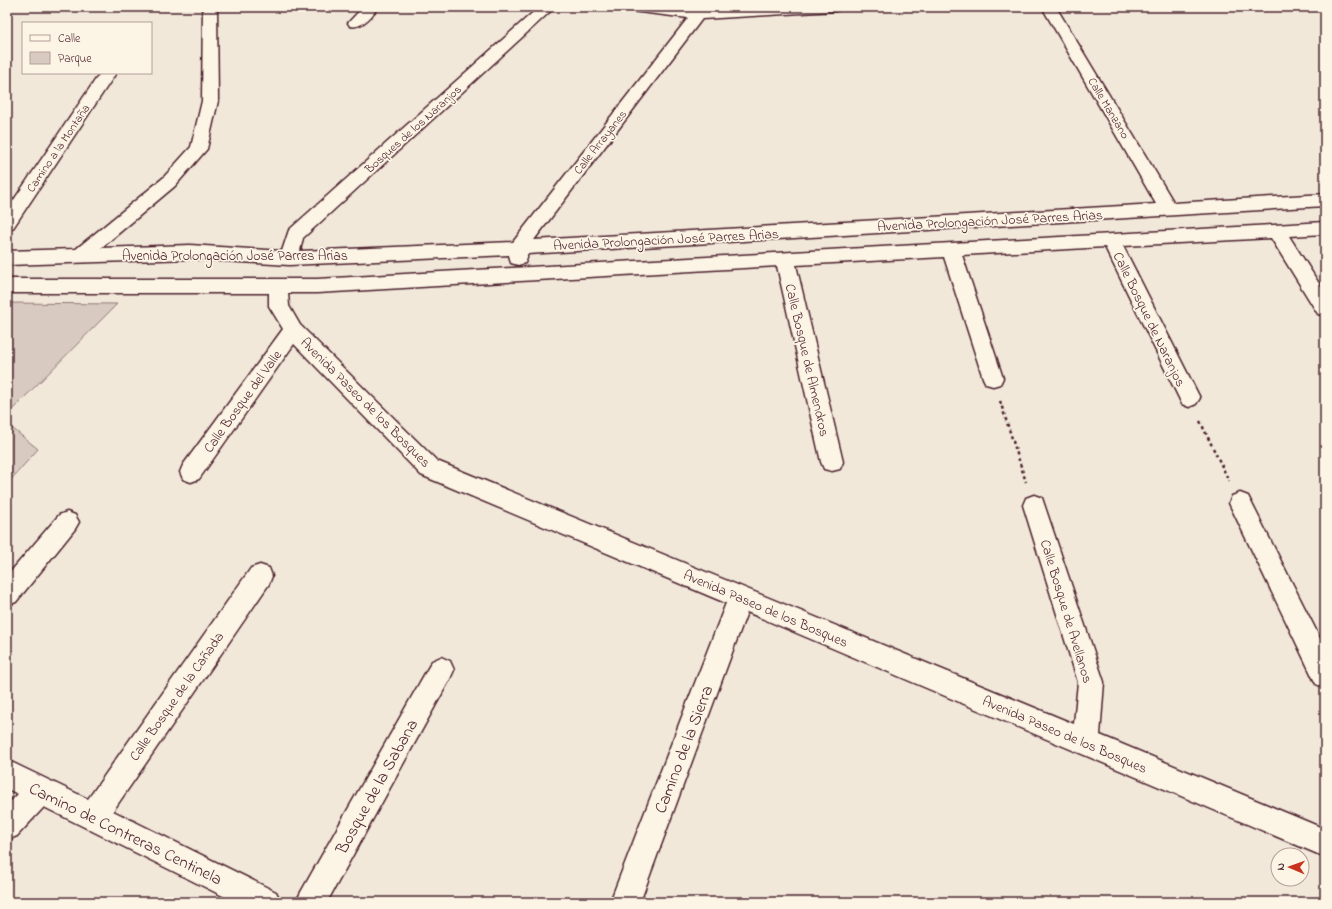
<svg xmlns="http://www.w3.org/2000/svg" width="1332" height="909" viewBox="0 0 1332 909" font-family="'Indie Flower',sans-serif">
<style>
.green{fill:#d8cac0;stroke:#917476}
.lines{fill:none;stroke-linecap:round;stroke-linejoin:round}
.minor-casing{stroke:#4a1f2b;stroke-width:3}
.path{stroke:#4a1f2b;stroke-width:2.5;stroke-dasharray:3 3;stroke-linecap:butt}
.minor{fill:#fcf5e5;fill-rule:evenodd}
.labels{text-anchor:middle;stroke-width:3.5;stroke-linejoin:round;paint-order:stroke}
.far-street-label{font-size:12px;fill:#4a1f2b;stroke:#fcf5e5}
.street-label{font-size:14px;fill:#4a1f2b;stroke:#fcf5e5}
.near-street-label{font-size:17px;fill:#4a1f2b;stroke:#fcf5e5}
</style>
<rect width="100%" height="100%" fill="#f1e8da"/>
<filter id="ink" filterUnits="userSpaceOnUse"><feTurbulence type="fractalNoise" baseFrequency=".025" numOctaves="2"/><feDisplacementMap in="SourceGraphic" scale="8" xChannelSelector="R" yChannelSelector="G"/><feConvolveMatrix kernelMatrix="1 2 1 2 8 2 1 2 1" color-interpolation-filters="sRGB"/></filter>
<g filter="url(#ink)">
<g class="green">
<polygon points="7,303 117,304 7,415"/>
<polygon points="7,424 38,449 7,484"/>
</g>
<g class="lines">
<g class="minor-casing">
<g id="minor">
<polygon points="203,7 217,7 218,101 207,149 175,186 101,248 190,245 282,251 289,230 539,7 555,7 303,238 300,251 513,242 688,18 631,11 626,10 624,7 667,7 698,11 761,7 842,7 840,10 835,11 702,19 534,240 1156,204 1042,7 1056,7 1174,203 1325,194 1325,206 527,254 527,258 525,263 518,265 511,263 509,255 289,265 190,259 7,265 7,251 76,249 163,178 191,147 202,101"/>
<path d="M363 7H378C372 16 362 29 350 26L348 23Z"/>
<polygon points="100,73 116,73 13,228 7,230 7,210"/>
<polygon points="1325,222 1325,234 1289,236 1325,293 1325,316 1318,314 1271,238 1123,246 1200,398 1196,404 1189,407 1182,404 1105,247 962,255 1003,378 1000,384 993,386 986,384 983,378 944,257 796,265 843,462 840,469 832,471 824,469 821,462 777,266 317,293 288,293 289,306 300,325 437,461 1074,724 1078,682 1023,505 1026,498 1034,495 1042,498 1104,682 1100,735 1325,829 1325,857 747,612 640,902 610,902 726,603 421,475 294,344 199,479 191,482 183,479 180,472 183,465 283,329 269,306 269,293 7,293 7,279 317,279"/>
<polygon points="1240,493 1248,496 1325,648 1325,688 1316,684 1229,503 1232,496"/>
<polygon points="67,512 75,515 79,522 75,529 16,602 7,605 7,576 59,515"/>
<polygon points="260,565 269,568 272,576 269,584 113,811 276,892 281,902 235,902 44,807 17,836 7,840 7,805 18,794 7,789 7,760 88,799 251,568"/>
<polygon points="441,657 450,661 454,670 450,679 327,902 296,902 301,892 432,661"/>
</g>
</g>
<g class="path">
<polyline points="1000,401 1026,482"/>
<polyline points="1200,421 1229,481"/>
</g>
<use href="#minor" class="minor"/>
</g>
</g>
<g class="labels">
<g class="far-street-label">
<text transform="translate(1109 108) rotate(59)" y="4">Calle Manzano</text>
<text transform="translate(413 129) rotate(-42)" y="4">Bosques de los Naranjos</text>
<text transform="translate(600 142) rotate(-52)" y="4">Calle Arrayanes</text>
<text transform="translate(58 148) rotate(-56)" y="4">Camino a la Montaña</text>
</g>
<g class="street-label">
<text transform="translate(990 220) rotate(-3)" y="5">Avenida Prolongación José Parres Arias</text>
<text transform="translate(666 239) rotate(-3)" y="5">Avenida Prolongación José Parres Arias</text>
<text x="235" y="260">Avenida Prolongación José Parres Arias</text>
<text transform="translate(1150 319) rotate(64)" y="5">Calle Bosque de Naranjos</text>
<text transform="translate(808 360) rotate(77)" y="5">Calle Bosque de Almendros</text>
<text transform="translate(242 401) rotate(-54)" y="5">Calle Bosque del Valle</text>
<text transform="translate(366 402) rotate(45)" y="5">Avenida Paseo de los Bosques</text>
<text transform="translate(766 608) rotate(23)" y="5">Avenida Paseo de los Bosques</text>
<text transform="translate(1067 611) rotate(73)" y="5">Calle Bosque de Avellanos</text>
<text transform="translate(176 696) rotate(-55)" y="5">Calle Bosque de la Cañada</text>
<text transform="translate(1065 734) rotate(23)" y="5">Avenida Paseo de los Bosques</text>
</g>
<g class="near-street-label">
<text transform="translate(683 749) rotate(-69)" y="6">Camino de la Sierra</text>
<text transform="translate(376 786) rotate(-61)" y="6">Bosque de la Sabana</text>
<text transform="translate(126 833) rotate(26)" y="6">Camino de Contreras Centinela</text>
</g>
</g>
<rect width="1332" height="909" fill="none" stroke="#fcf5e5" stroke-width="24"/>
<rect x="12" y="12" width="1308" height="885" fill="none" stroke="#4a1f2b" stroke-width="1.5" filter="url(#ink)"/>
<rect x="22" y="22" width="130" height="52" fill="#fcf5e5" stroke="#b59f9b"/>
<rect x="30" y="35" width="20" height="6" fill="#fcf5e5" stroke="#b59f9b"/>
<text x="58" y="42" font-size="12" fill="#4a1f2b">Calle</text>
<rect x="30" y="52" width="20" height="12" fill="#d8cac0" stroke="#b59f9b"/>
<text x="58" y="62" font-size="12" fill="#4a1f2b">Parque</text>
<g transform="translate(1290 867) rotate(272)"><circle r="19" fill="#fcf5e5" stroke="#b59f9b"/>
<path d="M0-3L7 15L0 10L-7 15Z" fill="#c8321e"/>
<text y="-6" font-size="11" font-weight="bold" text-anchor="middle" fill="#4a1f2b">N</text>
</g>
</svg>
